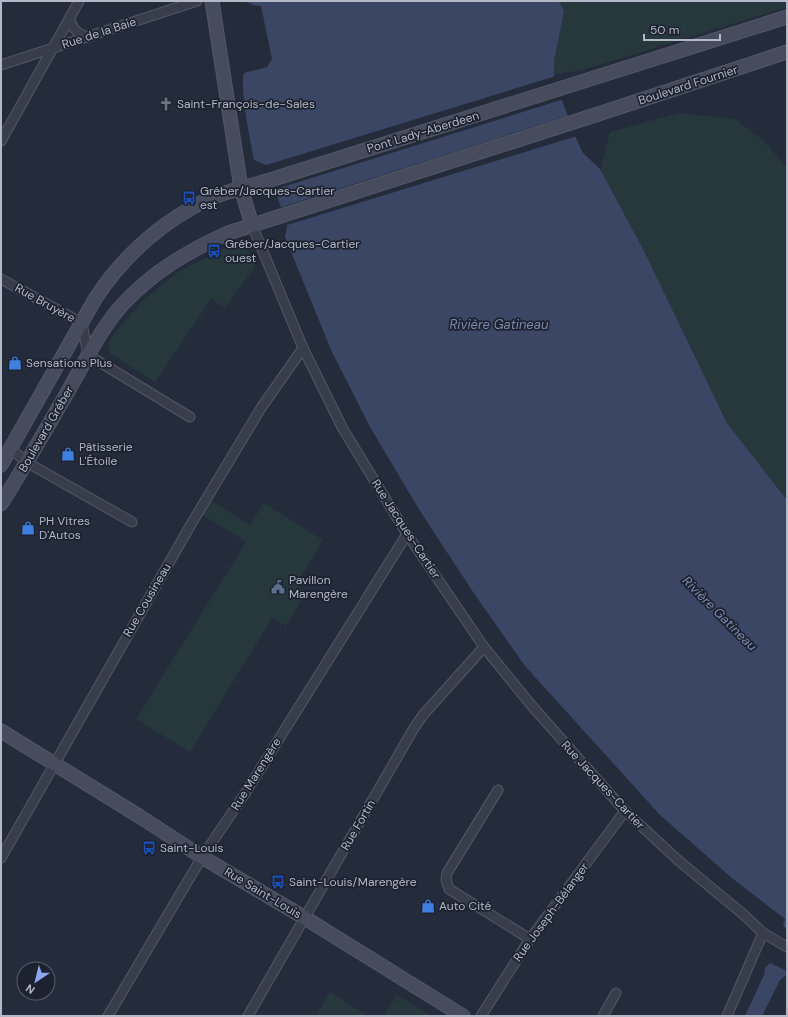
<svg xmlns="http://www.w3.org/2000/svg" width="788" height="1017" viewBox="0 0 788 1017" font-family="'DM Sans',sans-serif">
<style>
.green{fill:#27383d}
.water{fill:#3a4663}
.pier{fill:#242b3b}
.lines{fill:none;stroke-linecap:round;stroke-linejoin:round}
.street-casing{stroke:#535866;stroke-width:11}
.secondary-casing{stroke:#535866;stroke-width:15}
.street{stroke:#383d4b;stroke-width:9}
.secondary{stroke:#464c5e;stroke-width:13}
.labels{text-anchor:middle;stroke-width:3.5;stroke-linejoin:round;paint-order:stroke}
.street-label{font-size:12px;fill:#b3b8c6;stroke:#1d2230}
.poi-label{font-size:12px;fill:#b3b8c6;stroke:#1d2230;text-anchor:start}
.water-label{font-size:13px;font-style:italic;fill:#7c8aad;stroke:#1d2230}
</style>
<rect width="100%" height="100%" fill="#242b3b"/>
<g class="green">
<polygon points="559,1 787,1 787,7 586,69 554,75 554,61 564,12"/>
<polygon points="679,113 735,119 763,140 787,168 787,500 727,423 644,251 600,169 610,132"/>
<path d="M235 243C248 245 251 256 255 267L225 308 211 299 155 382 110 353 108 347 110 339 141 302 178 272Z"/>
<polygon points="211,501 250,525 264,503 323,540 297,584 305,594 286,626 272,618 190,752 136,719 246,542 203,515"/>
<polygon points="330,992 368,1016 316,1016"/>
<polygon points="397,995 431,1016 384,1016"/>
</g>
<g class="water">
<path d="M245 1H559L564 12 554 61V78L575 136 583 153 600 169 644 251 727 423 787 500V929L783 926 785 919 733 879 660 815 525 666 473 592 420 511 370 427 331 350 285 237 287 227 268 166 254 160C251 144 239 86 244 73L267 67 272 59 261 6 253 5Z"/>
<polygon points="770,963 785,970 786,975 780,980 762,1016 745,1016 764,975 765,968"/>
</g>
<g class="pier">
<polygon points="556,76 564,99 273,190 266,168 263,166"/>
<polygon points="570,115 577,136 284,226 279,208"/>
</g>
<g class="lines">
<g class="street-casing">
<g id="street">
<path d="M70 17C71 29 78 34 89 37"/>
<polyline points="1,65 197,1"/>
<polyline points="1,141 79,1"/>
<polyline points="252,225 303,348 343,429 407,534 484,647 532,706 625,811 679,861 744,915 763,933 787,947"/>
<polyline points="1,279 82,323 88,355 190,417"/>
<polyline points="11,450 35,467 132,522"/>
<polyline points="498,790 447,873 446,880 449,889 530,939"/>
<polyline points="1,858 190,526 261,408 303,348"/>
<polyline points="108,1016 202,857 244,795 407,534"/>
<polyline points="248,1016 414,728 423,715 484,647"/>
<polyline points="481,1016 530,939 625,811"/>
<polyline points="603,1016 616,993"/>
<polyline points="727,1016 763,933"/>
</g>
</g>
<g class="secondary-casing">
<g id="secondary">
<polyline points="212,1 241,188 252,225"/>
<path d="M1 465 95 299C120 261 155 228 195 206 217 193 243 188 267 181L787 17"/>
<path d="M1 504C25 466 48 426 71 386 87 358 101 328 123 304 153 272 188 251 228 233L589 117 787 52"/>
<polyline points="1,731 139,816 202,857 305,918 463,1016"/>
</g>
</g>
<use href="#street" class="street"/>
<use href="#secondary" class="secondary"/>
</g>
<defs>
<g id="church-bare" transform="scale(1.08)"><path d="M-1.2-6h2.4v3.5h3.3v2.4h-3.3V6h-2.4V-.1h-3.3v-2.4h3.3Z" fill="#6b7280" stroke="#1d2230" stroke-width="2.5" paint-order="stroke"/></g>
<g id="bus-bare" transform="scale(1.08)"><path d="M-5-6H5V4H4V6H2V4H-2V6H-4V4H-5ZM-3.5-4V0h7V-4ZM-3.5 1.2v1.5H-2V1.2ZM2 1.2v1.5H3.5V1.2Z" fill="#1a4fb4" stroke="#1d2230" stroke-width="2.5" paint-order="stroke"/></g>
<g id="shop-bare" transform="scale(1.08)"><path d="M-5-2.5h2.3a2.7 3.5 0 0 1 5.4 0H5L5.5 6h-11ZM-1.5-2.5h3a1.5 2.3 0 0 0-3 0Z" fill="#3f7fe0" stroke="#1d2230" stroke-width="2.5" paint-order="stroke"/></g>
<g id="civic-bare" transform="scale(1.08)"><path d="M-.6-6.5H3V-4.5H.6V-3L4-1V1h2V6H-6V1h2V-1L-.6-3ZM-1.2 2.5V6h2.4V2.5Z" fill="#5c6f8a" stroke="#1d2230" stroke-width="2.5" paint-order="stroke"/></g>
</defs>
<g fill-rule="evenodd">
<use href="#church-bare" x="166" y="104"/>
<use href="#bus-bare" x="189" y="198"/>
<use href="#bus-bare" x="214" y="251"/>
<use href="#shop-bare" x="15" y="363"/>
<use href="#shop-bare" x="68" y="454"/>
<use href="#shop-bare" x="28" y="528"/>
<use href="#civic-bare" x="278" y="587"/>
<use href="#bus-bare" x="149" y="848"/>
<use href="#bus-bare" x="278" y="882"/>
<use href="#shop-bare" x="428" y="906"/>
</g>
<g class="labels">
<g class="street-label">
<text transform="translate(99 33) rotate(-18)" y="4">Rue de la Baie</text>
<text transform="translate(688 85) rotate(-18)" y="4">Boulevard Fournier</text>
<text transform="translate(423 132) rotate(-17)" y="4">Pont Lady-Aberdeen</text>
<text transform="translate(45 303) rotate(29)" y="4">Rue Bruyère</text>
<text transform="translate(46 429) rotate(-60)" y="4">Boulevard Gréber</text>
<text transform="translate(406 529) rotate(57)" y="4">Rue Jacques-Cartier</text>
<text transform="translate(147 600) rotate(-60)" y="4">Rue Cousineau</text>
<text transform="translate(256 774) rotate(-58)" y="4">Rue Marengère</text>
<text transform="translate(603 785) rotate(47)" y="4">Rue Jacques-Cartier</text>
<text transform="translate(358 825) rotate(-60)" y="4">Rue Fortin</text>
<text transform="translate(263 893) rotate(31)" y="4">Rue Saint-Louis</text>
<text transform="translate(551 912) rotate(-54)" y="4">Rue Joseph-Bélanger</text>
</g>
<g class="poi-label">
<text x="177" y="108">Saint-François-de-Sales</text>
<text x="200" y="195">Gréber/Jacques-Cartier<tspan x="200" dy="14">est</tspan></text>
<text x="225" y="248">Gréber/Jacques-Cartier<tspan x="225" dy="14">ouest</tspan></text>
<text x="26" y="367">Sensations Plus</text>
<text x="79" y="451">Pâtisserie<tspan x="79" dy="14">L'Étoile</tspan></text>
<text x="39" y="525">PH Vitres<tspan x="39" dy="14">D'Autos</tspan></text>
<text x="289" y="584">Pavillon<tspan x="289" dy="14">Marengère</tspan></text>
<text x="160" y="852">Saint-Louis</text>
<text x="289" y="886">Saint-Louis/Marengère</text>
<text x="439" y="910">Auto Cité</text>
</g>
<g class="water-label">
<text x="499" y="329">Rivière Gatineau</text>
<text transform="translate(720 613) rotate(45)" y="5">Rivière Gatineau</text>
</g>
</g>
<rect width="788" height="1017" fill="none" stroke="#b3b8c6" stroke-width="4"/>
<g transform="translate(36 981) rotate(215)"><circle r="19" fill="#1d2230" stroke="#595e6c"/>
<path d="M0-3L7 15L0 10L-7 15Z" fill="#8da6f2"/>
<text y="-6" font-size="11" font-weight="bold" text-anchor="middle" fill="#b3b8c6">N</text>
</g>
<path d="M644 34v6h76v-6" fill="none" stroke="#b3b8c6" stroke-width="2"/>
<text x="650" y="34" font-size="12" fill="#b3b8c6" stroke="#1d2230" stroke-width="3" paint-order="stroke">50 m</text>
</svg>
